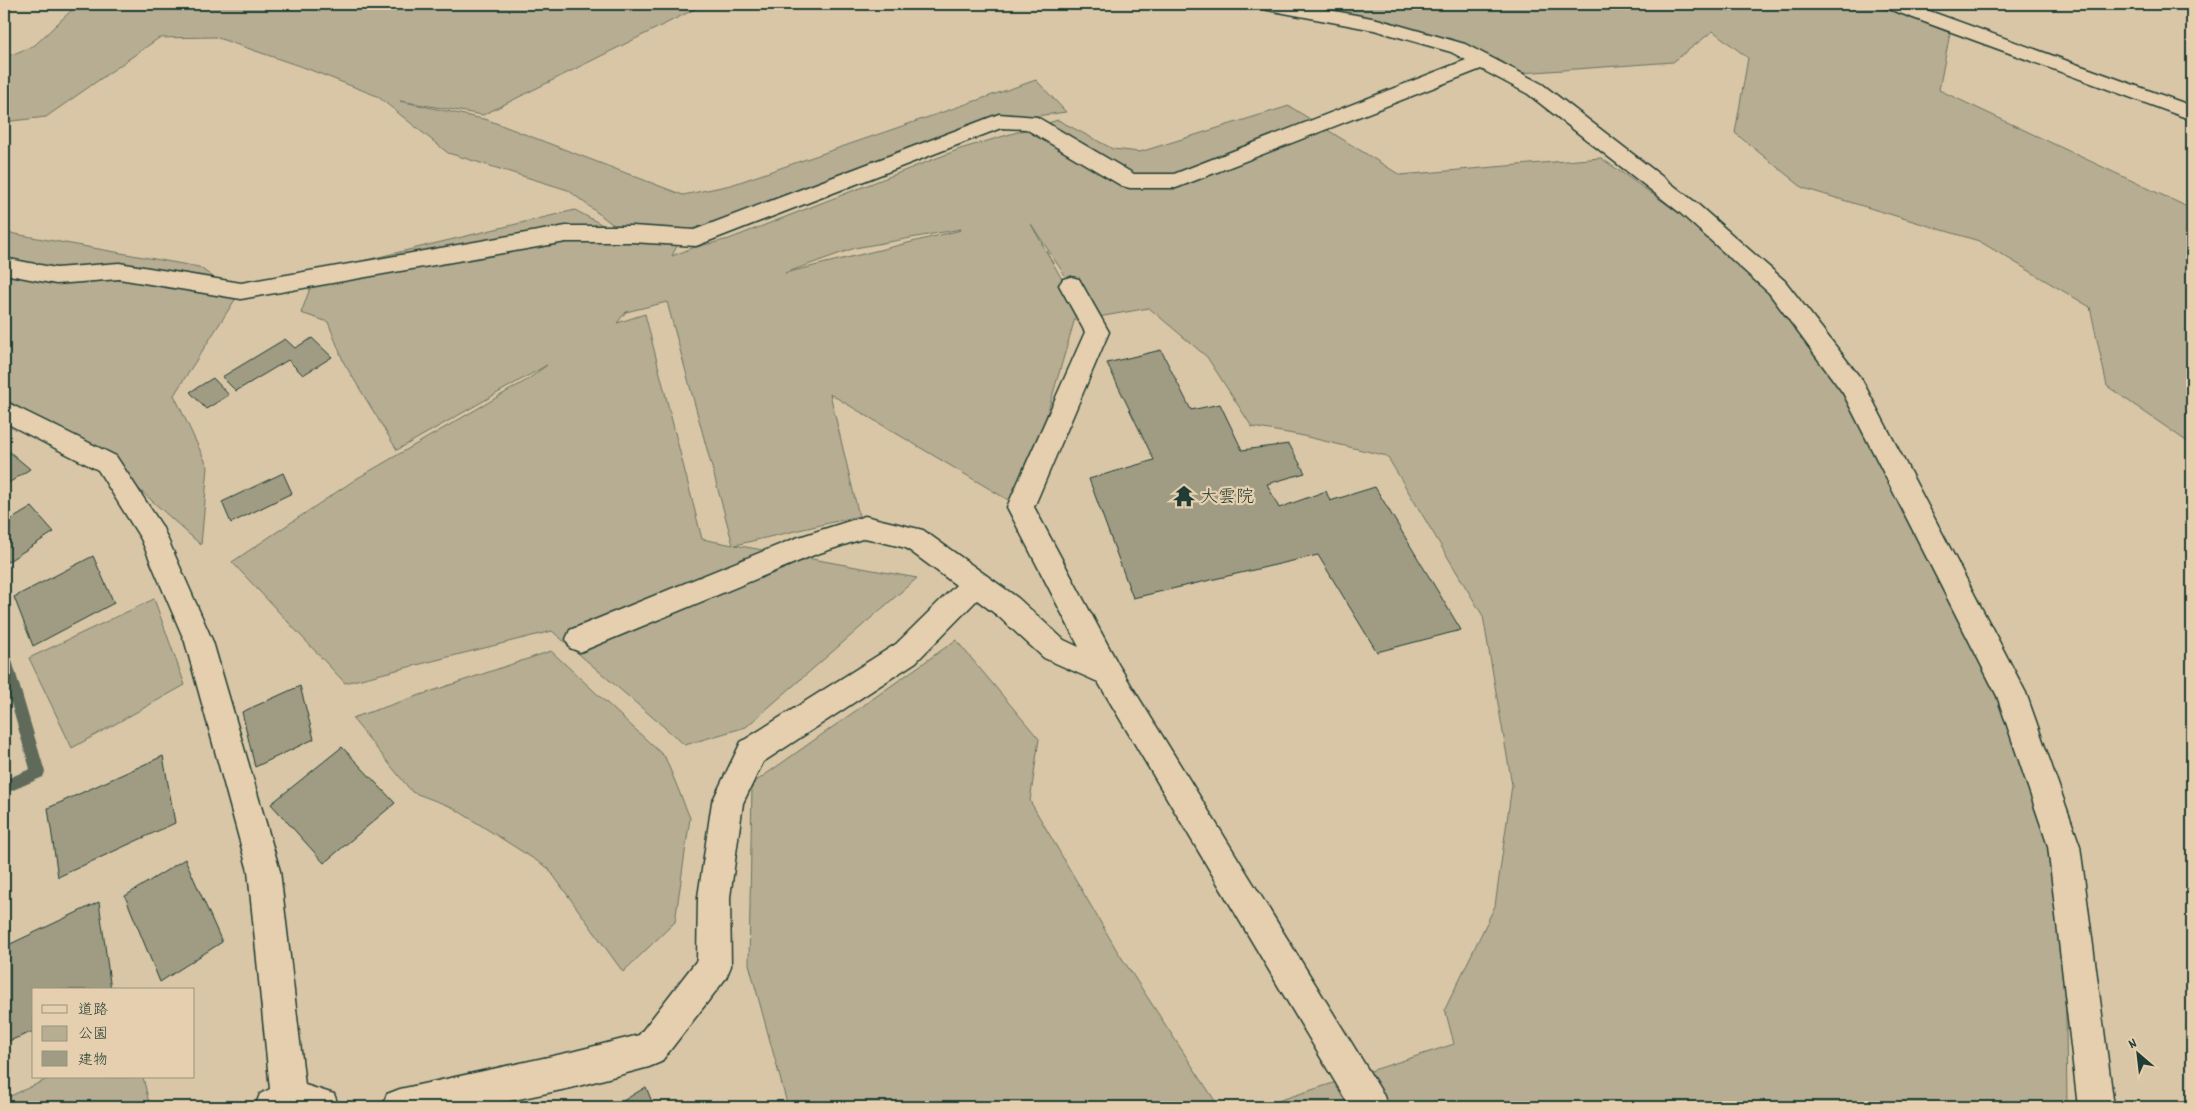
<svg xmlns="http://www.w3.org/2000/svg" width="2196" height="1111" viewBox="0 0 2196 1111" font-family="Dekko,'Klee One',sans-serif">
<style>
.green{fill:#b6ad92;stroke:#6a7563;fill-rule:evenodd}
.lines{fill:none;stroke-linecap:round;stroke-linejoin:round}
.stream{fill:#5e6b5a;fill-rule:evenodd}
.building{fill:#9f9c83;stroke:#1f3d34}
.minor-casing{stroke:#1f3d34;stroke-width:3}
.minor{fill:#e5cfae;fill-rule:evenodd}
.labels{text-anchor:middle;stroke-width:4.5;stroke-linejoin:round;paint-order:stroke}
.poi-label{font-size:18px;fill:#1f3d34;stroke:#e5cfae;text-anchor:start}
</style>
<rect width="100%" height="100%" fill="#d9c6a7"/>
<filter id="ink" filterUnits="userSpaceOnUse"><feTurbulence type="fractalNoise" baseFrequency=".02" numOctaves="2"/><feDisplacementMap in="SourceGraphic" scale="10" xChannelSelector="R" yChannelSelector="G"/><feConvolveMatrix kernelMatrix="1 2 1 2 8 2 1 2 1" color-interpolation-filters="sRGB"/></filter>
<g filter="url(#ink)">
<g class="green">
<polygon points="78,4 705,4 483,115 400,101 488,120 683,195 731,185 1036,80 1066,112 999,121 710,237 625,234 568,190 448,153 377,96 308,69 215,37 159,38 46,117 4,122 4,58 35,45"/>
<polygon points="1272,4 1878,4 1950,33 1939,90 2192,209 2192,445 2107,386 2090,307 1979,241 1803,188 1735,133 1748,58 1713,31 1673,62 1507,74 1435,42"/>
<path d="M1289 106 1400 175 1601 158 1745 259 1881 439 2064 846 2067 1107H1259L1454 1044 1445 1009 1495 906 1512 785 1483 616 1387 456 1299 435 1252 427 1207 357 1149 308 1093 318 1031 224 1078 308 1020 507 830 394 859 516 735 545 917 578 746 727 685 745 552 631 345 683 232 562 356 479 527 380 547 365 397 450 344 363 328 322 301 313 316 272 575 210 625 237 678 244 672 256 692 248 729 239 960 149 1058 120 1113 149 1140 152ZM961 229V230L785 273 855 248ZM667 302 733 545 702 539 645 314 617 323 626 312Z"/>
<polygon points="4,232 199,267 238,295 174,395 208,467 201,545 120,472 4,398"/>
<polygon points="154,599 185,685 72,748 29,658"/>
<polygon points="956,640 1039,739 1030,801 1116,949 1219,1107 788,1107 749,964 752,784"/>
<polygon points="551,651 665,757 690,818 675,922 623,972 548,868 452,807 412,792 352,718"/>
<polygon points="52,1077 143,1077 150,1107 4,1107 4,1099"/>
</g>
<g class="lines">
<polygon class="stream" points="4,651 9,653 11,657 45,772 43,777 4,794 4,780 30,769 4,679"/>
</g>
<g class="building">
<polygon points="312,338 332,357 303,375 288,360 236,391 222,377 285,339 295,348"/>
<polygon points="1161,350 1191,410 1220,404 1242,450 1289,444 1305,473 1267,484 1279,508 1326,491 1330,501 1375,487 1461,630 1377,652 1318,555 1133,598 1089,479 1154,460 1107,363"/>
<polygon points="213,378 229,395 206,409 190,392"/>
<polygon points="4,447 30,469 4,486"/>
<polygon points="283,473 292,493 231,523 222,502"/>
<polygon points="32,507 54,532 4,564 4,524"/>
<polygon points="93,556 114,603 33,646 14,597"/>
<polygon points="300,686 314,739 255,767 242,712"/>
<polygon points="342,747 395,803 324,863 271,804"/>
<polygon points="163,756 175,823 58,877 48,808"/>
<polygon points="185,859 222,942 160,982 125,896"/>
<polygon points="99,902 111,990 34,990 34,1031 4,1043 4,947"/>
<polygon points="646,1087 654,1107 613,1107"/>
</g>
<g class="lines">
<g class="minor-casing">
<g id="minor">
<polygon points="1259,4 1297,4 1377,19 1465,44 1542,84 1695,202 1785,281 1862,380 2026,693 2080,846 2114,1107 2078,1107 2048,846 1997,696 1843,393 1769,293 1679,212 1528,94 1481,69 1176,188 1130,188 1122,186 1026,129 1001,128 696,246 632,242 566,242 241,299 119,279 56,284 4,274 4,258 56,268 119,263 241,283 566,226 632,226 694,230 999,114 1037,117 1134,174 1174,174 1466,60 1451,52 1374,30 1268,10 1261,8"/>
<polygon points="1883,4 1910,4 2192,106 2192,120 1886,8"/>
<polygon points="1071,277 1079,279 1109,332 1034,507 1118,664 1383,1094 1388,1107 1350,1107 1098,682 1044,658 998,616 977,600 916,662 763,762 743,803 730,897 731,966 726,978 661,1062 649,1067 571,1088 481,1107 382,1107 387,1094 400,1089 571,1052 639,1035 697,960 698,897 712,802 741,742 896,644 956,585 906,548 865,538 814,555 580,652 570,648 566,639 570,630 796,538 865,516 923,530 1018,598 1064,640 1079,647 1007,507 1085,332 1059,285 1063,279"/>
<polygon points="4,401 116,456 162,526 213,642 280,871 305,1085 334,1094 339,1107 255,1107 260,1094 270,1089 248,871 185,642 141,539 98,470 4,422"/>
</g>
</g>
<use href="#minor" class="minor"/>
</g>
</g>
<defs>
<g id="temple-bare" transform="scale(1.725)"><path d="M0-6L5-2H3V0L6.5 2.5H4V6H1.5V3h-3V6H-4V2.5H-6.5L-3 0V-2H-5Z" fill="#1f3d34" stroke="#e5cfae" stroke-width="2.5" paint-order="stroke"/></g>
</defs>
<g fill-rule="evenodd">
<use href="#temple-bare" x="1184" y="496"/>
</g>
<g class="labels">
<g class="poi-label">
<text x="1200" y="502">大雲院</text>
</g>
</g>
<rect width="2196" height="1111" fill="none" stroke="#e5cfae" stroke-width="20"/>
<rect x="10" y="10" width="2176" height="1091" fill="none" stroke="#1f3d34" stroke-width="2" filter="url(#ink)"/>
<rect x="32" y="988" width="162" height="90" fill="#e5cfae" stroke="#96957d"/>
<rect x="42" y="1005" width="25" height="8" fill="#e5cfae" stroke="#96957d"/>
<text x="78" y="1014" font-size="15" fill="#1f3d34">道路</text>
<rect x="42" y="1026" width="25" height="15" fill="#b6ad92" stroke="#96957d"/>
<text x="78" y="1038" font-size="15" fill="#1f3d34">公園</text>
<rect x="42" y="1051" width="25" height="15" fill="#9f9c83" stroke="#96957d"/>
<text x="78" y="1064" font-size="15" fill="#1f3d34">建物</text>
<g transform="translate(2138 1054) rotate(332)" stroke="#e5cfae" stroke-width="4" paint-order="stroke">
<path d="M0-4L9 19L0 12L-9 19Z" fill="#1f3d34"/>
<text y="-8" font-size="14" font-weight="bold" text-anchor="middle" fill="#1f3d34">N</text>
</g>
</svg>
